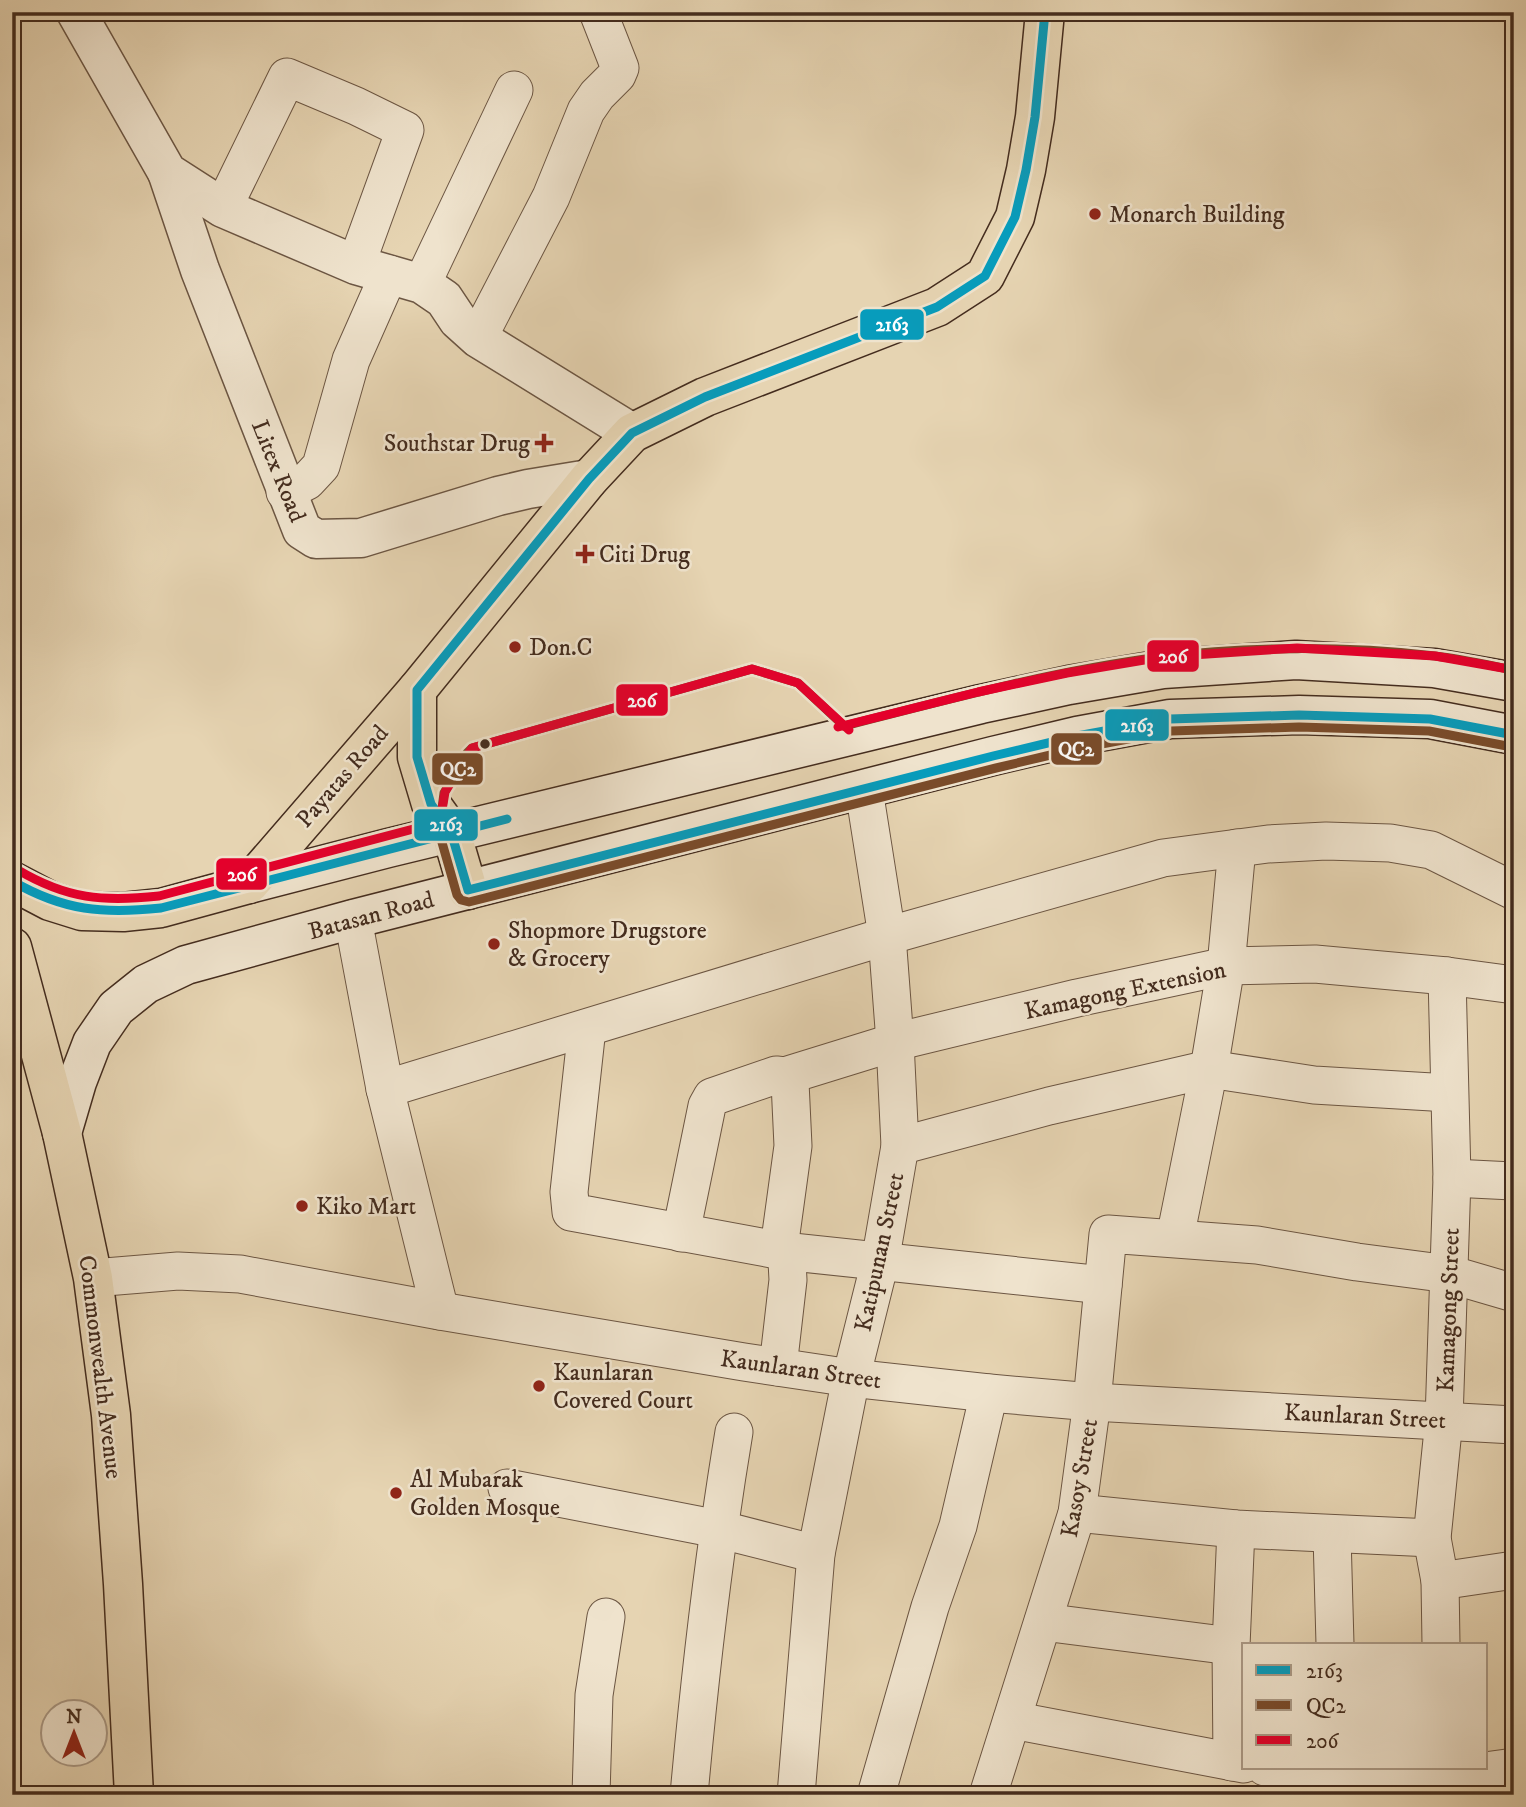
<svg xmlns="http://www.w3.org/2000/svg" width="1526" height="1807" viewBox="0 0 1526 1807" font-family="'IM FELL DW Pica',serif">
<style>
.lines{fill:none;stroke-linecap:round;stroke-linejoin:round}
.minor-casing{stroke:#6c5643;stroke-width:39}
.tertiary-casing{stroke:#6c5643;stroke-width:41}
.secondary-casing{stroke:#442c1e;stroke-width:41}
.primary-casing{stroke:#442c1e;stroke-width:41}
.minor{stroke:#efe3cd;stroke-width:37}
.tertiary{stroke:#efe3cd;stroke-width:38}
.secondary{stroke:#efe3cd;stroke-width:38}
.primary{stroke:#e6d4b2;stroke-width:38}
.bus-1-casing{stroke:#efe3cd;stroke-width:14}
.bus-2-casing{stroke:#efe3cd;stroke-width:14}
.bus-3-casing{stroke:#efe3cd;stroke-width:14}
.bus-1{stroke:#079cbc;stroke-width:9}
.bus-2{stroke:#7a4b2a;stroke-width:9}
.bus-3{stroke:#e4002b;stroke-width:9}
.poi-dot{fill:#8f2418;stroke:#efe3cd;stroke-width:2.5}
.bus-dot{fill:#442c1e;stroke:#efe3cd;stroke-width:2.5}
.labels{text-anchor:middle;stroke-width:5;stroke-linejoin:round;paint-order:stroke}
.poi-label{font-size:24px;fill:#442c1e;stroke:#efe3cd;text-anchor:start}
.street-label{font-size:24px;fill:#442c1e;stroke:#efe3cd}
.line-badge{stroke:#efe3cd;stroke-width:2.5}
.badge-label{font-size:19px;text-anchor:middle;font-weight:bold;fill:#fff}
</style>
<rect width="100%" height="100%" fill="#e6d4b2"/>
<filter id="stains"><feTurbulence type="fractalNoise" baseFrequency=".00286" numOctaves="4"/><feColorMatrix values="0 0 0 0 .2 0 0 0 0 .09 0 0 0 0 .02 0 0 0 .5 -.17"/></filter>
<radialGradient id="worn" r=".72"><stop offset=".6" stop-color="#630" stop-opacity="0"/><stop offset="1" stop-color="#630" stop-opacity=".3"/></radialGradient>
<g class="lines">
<g class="minor-casing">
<g id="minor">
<polyline points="223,208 287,77 356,106 405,130 356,265"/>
<polyline points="422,284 514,90"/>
<polyline points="478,338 551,197 586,111 597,95 617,75 620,68 598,12"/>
<polyline points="285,492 307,481 321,466 351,360 389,274"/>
<polyline points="353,919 385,1089 440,1311"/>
<polyline points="587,1028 569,1192 571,1212 783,1251 1103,1285"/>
<polyline points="785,1076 895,1042 1077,998 1226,966 1315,964 1447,976 1514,985"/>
<polyline points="385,1089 887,936 1163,858 1268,844 1326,841 1390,843 1431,850 1514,891"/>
<polyline points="900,1146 1049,1106 1209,1069 1314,1085 1449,1093"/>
<polyline points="1452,1178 1513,1181"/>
<polyline points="681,1233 707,1106 712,1097 776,1075 785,1076 790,1082 793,1146 780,1241 787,1261 788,1280 778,1367"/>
<polyline points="1175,1238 1209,1069 1226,966 1237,848"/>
<polyline points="93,1278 178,1271 240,1274 440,1311 744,1362 851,1378 989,1393 1092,1402 1514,1425"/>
<polyline points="507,1488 718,1529 816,1554"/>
<polyline points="1077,1513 1236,1529 1432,1538"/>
<polyline points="1332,1535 1335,1644"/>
<polyline points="1440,1581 1514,1570"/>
<polyline points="1043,1622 1231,1646"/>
<polyline points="1441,1644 1440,1581 1432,1538 1444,1420 1452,1178 1447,976"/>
<polyline points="1012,1720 1244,1764"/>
<polyline points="1232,1762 1231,1646 1236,1529"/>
<polyline points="1265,1767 1338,1773 1448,1776 1514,1767"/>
<polyline points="591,1795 594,1695 606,1617"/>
<path d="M689 1795C700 1673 714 1552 734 1432"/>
<polyline points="796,1795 816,1554 851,1378 880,1262 900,1146 895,1042 887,936 864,790"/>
<polyline points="876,1795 930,1607 958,1526 989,1393"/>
<polyline points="988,1795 1077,1513 1092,1402 1108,1234 1257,1245 1357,1262 1449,1274 1514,1293"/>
</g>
</g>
<g class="tertiary-casing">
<g id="tertiary">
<polyline points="76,12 167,172 223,208 356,265 422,284 444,299 458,320 478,338 632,433"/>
<polyline points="167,172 200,270 302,530 316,539 361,538 498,496 528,489 589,479"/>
</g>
</g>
<g class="secondary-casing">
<g id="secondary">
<polyline points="249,884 388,848 981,704 1069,685 1163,669 1296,660 1434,668 1514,682"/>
<polyline points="62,1133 77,1082 92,1043 116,1008 146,984 186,965 353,919 993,756 1077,736 1170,719 1299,715 1430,719 1514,735"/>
</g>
</g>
<g class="primary-casing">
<g id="primary">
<polyline points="417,690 417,757 431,804 451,832 468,890"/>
<polyline points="12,881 50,901 82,911 123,912 161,908 249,884 417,690 589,479 632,433 705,397 937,307 985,276 1015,217 1026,170 1035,117 1045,12"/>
<polyline points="12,947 62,1133 93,1278 111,1415 123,1584 134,1795"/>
</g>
</g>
<use href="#minor" class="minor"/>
<use href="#tertiary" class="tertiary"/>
<use href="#secondary" class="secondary"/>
<use href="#primary" class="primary"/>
<g class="bus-1-casing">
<g id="bus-1">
<polyline points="1045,12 1035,117 1026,170 1015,217 985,276 937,307 705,397 632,433 589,479 417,690 417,757 431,804 451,832 468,890 993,756 1077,736 1170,719 1299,715 1430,719 1514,735"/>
<path d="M12 881C64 911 103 914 161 908L507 819"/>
</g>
</g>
<g class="bus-2-casing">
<path id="bus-2" d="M1512 747 1429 731 1299 727 1171 731 1080 748 996 768 469 902 461 900 457 895 439 832 444 793 467 753 472 748 752 669 798 683 844 726C949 699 1053 671 1160 657 1247 646 1349 646 1435 656 1462 659 1488 665 1514 670"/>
</g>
<g class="bus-3-casing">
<g id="bus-3">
<polyline points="838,727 978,692 1067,673 1162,657 1297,648 1435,656 1514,670"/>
<path d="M18 870C67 899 103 902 159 896L440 822 445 792 472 748 752 669 798 683 849 730"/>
</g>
</g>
<use href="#bus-1" class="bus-1"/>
<use href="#bus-2" class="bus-2"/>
<use href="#bus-3" class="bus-3"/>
</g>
<g class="poi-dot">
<circle cx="1095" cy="214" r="7"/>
<path d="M540.5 432.5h7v7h7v7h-7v7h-7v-7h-7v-7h7z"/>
<path d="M581.5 543.5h7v7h7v7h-7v7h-7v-7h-7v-7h7z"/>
<circle cx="515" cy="647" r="7"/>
<circle cx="494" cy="944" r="7"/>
<circle cx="302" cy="1206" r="7"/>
<circle cx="539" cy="1386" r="7"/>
<circle cx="396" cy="1493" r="7"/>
</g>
<circle class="bus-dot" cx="485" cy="744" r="6"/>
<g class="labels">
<g class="poi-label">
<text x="1109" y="222">Monarch Building</text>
<text x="530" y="451" text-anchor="end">Southstar Drug</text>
<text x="599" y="562">Citi Drug</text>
<text x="529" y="655">Don.C</text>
<text x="508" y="938">Shopmore Drugstore<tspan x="508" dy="28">&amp; Grocery</tspan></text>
<text x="316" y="1214">Kiko Mart</text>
<text x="553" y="1380">Kaunlaran<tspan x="553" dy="28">Covered Court</tspan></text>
<text x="410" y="1487">Al Mubarak<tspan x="410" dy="28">Golden Mosque</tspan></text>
</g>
<g class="street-label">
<text transform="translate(279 471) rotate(68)" y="8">Litex Road</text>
<text transform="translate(342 776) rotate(-49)" y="8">Payatas Road</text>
<text transform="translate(371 915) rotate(-15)" y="8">Batasan Road</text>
<text transform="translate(1125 990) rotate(-12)" y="8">Kamagong Extension</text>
<text transform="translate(879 1252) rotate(-78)" y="8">Katipunan Street</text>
<text transform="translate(1448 1310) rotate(-88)" y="8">Kamagong Street</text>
<text transform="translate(101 1367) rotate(83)" y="8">Commonwealth Avenue</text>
<text transform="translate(801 1369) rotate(8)" y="8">Kaunlaran Street</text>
<text transform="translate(1365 1416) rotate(3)" y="8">Kaunlaran Street</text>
<text transform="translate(1079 1478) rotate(-80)" y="8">Kasoy Street</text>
</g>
</g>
<g class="line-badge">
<rect x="859" y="308" width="66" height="33" rx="7" fill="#079cbc"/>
<rect x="1146" y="639" width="54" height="34" rx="7" fill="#e4002b"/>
<rect x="615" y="683" width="54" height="34" rx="7" fill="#e4002b"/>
<rect x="1104" y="708" width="66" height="34" rx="7" fill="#079cbc"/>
<rect x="1050" y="732" width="53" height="34" rx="7" fill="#7a4b2a"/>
<rect x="431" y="752" width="53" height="34" rx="7" fill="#7a4b2a"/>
<rect x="413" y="808" width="66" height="34" rx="7" fill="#079cbc"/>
<rect x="215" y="857" width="53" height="34" rx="7" fill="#e4002b"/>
</g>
<g class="badge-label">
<text x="892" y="331">2163</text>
<text x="1173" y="663">206</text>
<text x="642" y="707">206</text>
<text x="1137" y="732">2163</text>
<text x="1076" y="756">QC2</text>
<text x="458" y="776">QC2</text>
<text x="446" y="831">2163</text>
<text x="242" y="881">206</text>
</g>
<rect width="1526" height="1807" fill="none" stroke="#e6d4b2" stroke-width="42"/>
<rect x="14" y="14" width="1498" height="1779" fill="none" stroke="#442c1e" stroke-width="3.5"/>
<rect x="21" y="21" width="1484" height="1765" fill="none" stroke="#442c1e" stroke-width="2"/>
<rect x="1242" y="1643" width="245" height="126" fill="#efe3cd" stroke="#ab9a87" stroke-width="2"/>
<rect x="1256" y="1665" width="35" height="10" fill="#079cbc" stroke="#ab9a87" stroke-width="2"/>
<text x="1306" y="1678" font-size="21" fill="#442c1e">2163</text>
<rect x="1256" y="1700" width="35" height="10" fill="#7a4b2a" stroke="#ab9a87" stroke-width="2"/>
<text x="1306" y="1713" font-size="21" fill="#442c1e">QC2</text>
<rect x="1256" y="1735" width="35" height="10" fill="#e4002b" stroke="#ab9a87" stroke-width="2"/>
<text x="1306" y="1748" font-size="21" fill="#442c1e">206</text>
<g transform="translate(74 1733)"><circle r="33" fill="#efe3cd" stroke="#ab9a87" stroke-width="2"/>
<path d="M0-5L12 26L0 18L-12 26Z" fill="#8f2418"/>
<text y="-10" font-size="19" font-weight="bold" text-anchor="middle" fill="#442c1e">N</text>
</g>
<rect width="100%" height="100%" filter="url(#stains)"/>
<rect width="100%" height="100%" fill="url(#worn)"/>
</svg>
